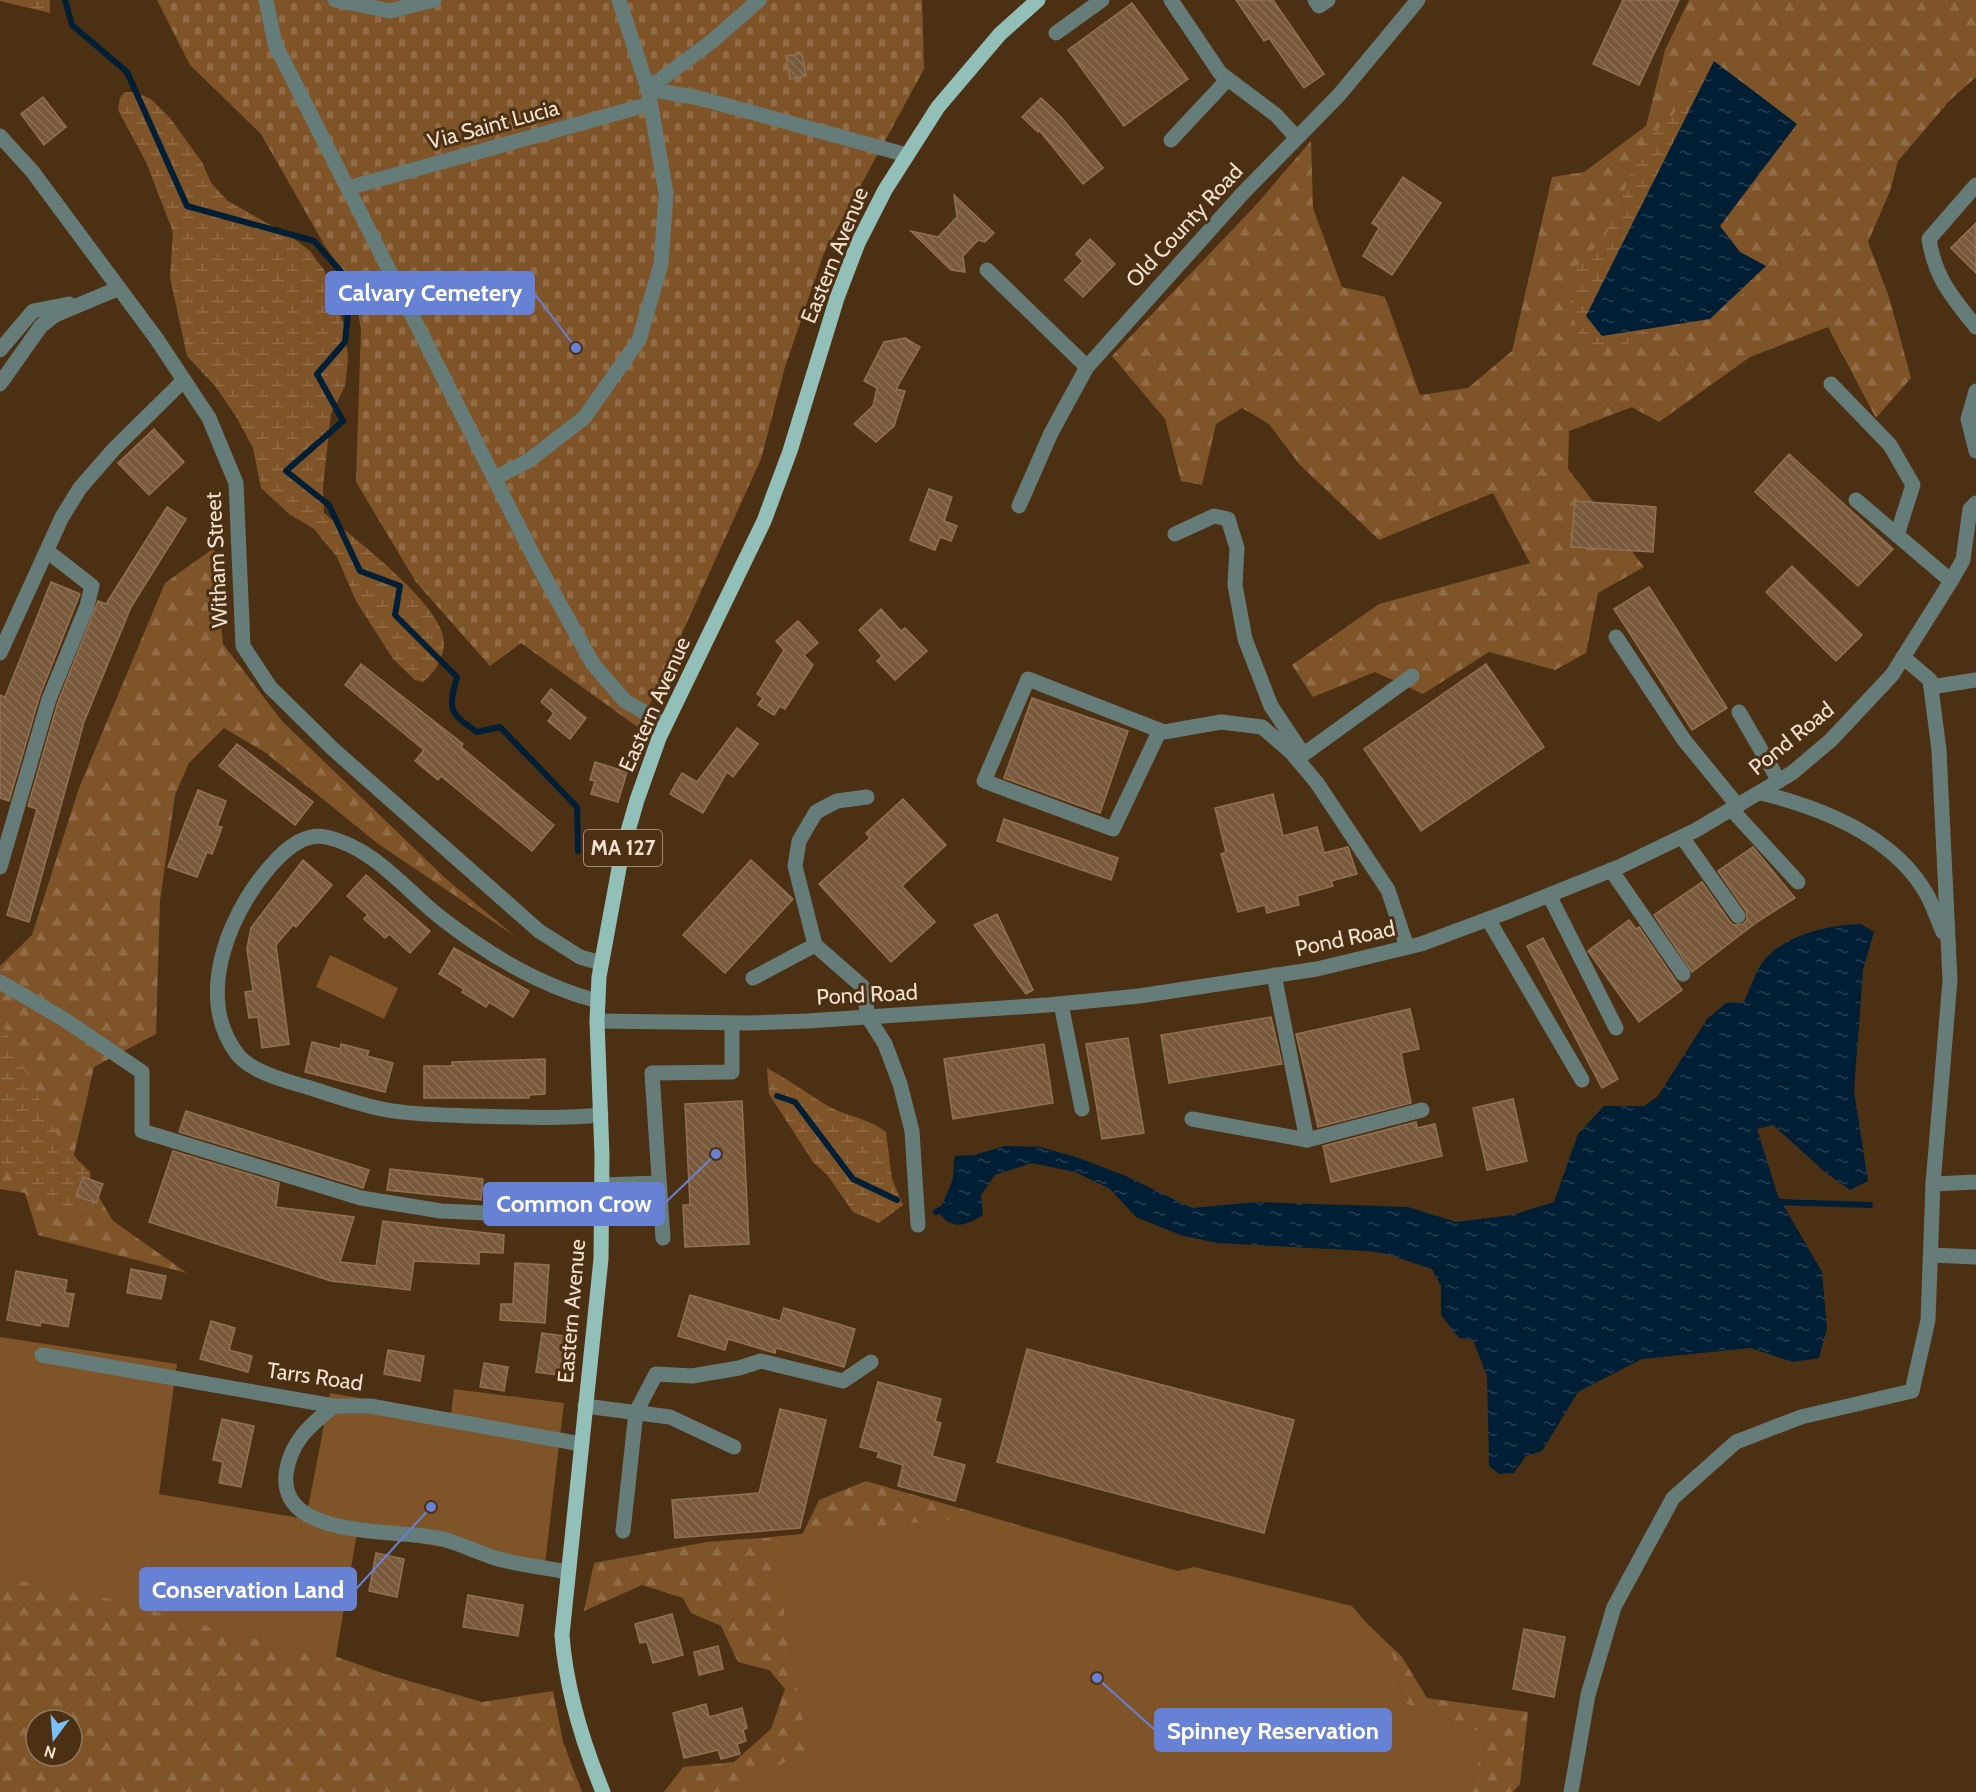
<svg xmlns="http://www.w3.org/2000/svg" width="1976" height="1792" viewBox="0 0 1976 1792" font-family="Cabin,sans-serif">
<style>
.forest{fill:url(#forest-firs);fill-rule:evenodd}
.wetland{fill:url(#wetland-marsh)}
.cemetery{fill:url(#cemetery-stones)}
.green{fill:#7f5428}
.water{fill:url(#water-ripples)}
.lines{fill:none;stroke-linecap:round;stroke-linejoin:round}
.stream{stroke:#001f35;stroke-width:6}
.building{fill:url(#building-back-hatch);stroke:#927153;stroke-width:1.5}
.minor{stroke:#667c79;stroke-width:15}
.major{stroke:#92c0b9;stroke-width:15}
.labels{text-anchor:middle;stroke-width:6;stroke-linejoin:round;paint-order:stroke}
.shield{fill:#4c3013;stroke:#c0aa97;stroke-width:1.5}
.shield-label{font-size:21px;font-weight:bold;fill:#f1dfcf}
.street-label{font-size:22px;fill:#f1dfcf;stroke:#4c3013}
.leader{fill:none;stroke:#6781d5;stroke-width:2}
.callout-dot{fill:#6781d5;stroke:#4c3013;stroke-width:2}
.callout{fill:#6781d5;stroke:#6781d5;stroke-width:2}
.callout-label{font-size:24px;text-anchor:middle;font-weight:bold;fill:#fff}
</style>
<defs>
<pattern id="forest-firs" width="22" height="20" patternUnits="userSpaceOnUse" patternTransform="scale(1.5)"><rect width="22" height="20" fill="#7f5428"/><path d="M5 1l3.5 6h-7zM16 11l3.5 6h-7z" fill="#926c46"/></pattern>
<pattern id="wetland-marsh" width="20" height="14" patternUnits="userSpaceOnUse" patternTransform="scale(1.5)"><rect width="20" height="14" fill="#7f5428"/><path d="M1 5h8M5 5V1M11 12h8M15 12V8" fill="none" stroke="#926c46"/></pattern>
<pattern id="cemetery-stones" width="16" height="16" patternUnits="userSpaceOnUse" patternTransform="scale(1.5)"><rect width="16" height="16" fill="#7f5428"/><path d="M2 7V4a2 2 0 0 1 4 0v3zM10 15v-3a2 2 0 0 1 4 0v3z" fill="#926c46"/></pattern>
<pattern id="water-ripples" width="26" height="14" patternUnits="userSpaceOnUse" patternTransform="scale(1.5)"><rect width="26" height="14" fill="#001f35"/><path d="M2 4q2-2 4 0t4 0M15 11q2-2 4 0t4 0" fill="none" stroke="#263f51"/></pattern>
<pattern id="building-back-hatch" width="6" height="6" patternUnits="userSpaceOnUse" patternTransform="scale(1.5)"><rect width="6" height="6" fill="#78593b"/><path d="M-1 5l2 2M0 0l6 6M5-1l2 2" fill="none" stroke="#8c7056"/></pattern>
</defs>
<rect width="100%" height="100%" fill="#4c3013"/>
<g class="forest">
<polygon points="1689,0 1976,0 1976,77 1950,100 1898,161 1890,191 1868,242 1889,297 1911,378 1876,418 1828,327 1750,357 1659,422 1632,407 1569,431 1568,469 1644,567 1598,593 1586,653 1555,670 1489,652 1423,694 1375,672 1313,697 1292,665 1379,604 1530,563 1493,493 1379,540 1299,464 1269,424 1242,408 1216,424 1202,485 1181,481 1165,419 1112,356 1255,206 1311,141 1313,208 1342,287 1385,297 1420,395 1468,388 1512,351 1552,177 1584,172 1646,126 1665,50"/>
<polygon points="214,548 223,644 282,721 444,877 516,937 377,843 266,753 224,728 189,763 175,795 160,901 156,1034 94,1067 74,1155 113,1221 187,1273 38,1235 25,1193 0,1189 0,966 32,935 79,788 165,583"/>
<polygon points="866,1481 1177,1571 1353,1610 1402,1657 1427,1698 1528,1712 1520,1784 1513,1792 664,1792 683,1767 734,1762 771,1729 785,1689 769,1670 738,1662 721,1626 691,1613 683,1598 642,1585 584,1611 594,1563 707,1542 802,1535 819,1500"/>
<path d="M0 1550 287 1639 385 1674 482 1702 553 1691 563 1742 582 1792H0ZM36 1720H72V1756H36Z"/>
</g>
<g class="wetland">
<polygon points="0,0 50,0 50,13 0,1"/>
<path d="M1714 77 1712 227 1754 268 1756 280C1735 308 1702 312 1671 325 1662 328 1655 335 1646 338 1626 346 1607 348 1586 347 1573 324 1566 304 1573 277 1578 259 1597 250 1606 234 1621 208 1626 179 1640 153 1644 147 1648 139 1652 134 1658 127 1668 123 1673 115 1685 95 1689 82 1714 77Z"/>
<path d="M125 92H135L151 99 170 118 202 162 211 183 228 201 292 237 310 251 324 270 345 328 348 360 345 386 331 414 323 487 324 513C352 537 445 606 444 643 444 659 434 673 423 682L415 680 393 659 356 601 337 557 314 529 289 514 261 488 253 448 235 415 215 386 187 356 170 277 173 232 146 162 118 110 120 98Z"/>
<polygon points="0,1020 62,1144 90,1172 93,1206 67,1218 0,1162"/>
<path d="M767 1068C787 1079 804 1091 823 1103 843 1116 867 1117 886 1132L892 1179 903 1205 879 1223 853 1212 828 1176 813 1162 769 1094Z"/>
</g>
<polygon class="cemetery" points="157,0 922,0 924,69 824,253 785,367 761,459 639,728 521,643 490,666 416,582 356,482 361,329 353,286 325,246 261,134 190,65"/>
<g class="green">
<polygon points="330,955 398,988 384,1019 316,987"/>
<polygon points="0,1337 177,1364 159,1494 306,1519 330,1393 451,1414 454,1389 564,1403 545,1564 357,1533 335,1661 102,1597 0,1577"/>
<polygon points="983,1516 1177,1571 1194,1567 1352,1606 1392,1653 1403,1702 1486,1734 1473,1782 1461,1792 733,1792 808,1749 771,1537"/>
</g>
<g class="water">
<polygon points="1714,61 1797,124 1720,226 1740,252 1766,266 1710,319 1602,336 1586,316"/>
<path d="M1861 924 1874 932 1863 970 1854 1091 1868 1181 1850 1190 1825 1172 1773 1125 1757 1129 1778 1196 1822 1272 1827 1328 1819 1358 1792 1362 1751 1348 1642 1359 1578 1392 1542 1451 1526 1456 1514 1473 1499 1474 1489 1466 1487 1376 1473 1340 1459 1338 1441 1315V1286L1432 1269 1387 1254 1367 1251 1217 1243 1180 1235 1136 1217 1110 1189 1075 1172 1032 1163 995 1175 981 1195 983 1215C967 1225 953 1231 940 1214 942 1201 948 1193 952 1181 955 1173 952 1165 955 1156L974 1155 1005 1146 1041 1147 1079 1158 1128 1177 1192 1208 1255 1202 1408 1207 1456 1222 1512 1215 1554 1202 1578 1134 1604 1106H1644L1658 1096 1707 1019 1726 1003 1744 1002C1750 988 1756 970 1765 959 1788 934 1828 925 1861 924Z"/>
</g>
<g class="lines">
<g class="stream">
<path d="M65 0 72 25 127 72 187 206 314 241 351 283 345 342 317 374 343 421 286 471 329 505 360 571 400 586 395 615 457 677C448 710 449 713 477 732L500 727 577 807 578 851"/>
<polyline points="777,1096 795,1102 853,1179 897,1200"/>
<polyline points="1775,1202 1870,1205"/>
<polyline points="936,1212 947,1206"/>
</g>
</g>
<g class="building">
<polygon points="1236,0 1273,0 1324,74 1304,88 1269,38 1264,41"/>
<polygon points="1623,0 1679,0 1639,85 1593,64"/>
<polygon points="1132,3 1188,79 1124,126 1068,50"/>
<polygon points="802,54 806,76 790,79 786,56"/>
<polygon points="43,97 66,127 44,145 21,114"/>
<polygon points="1041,98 1061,117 1103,168 1083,184 1039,130 1038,132 1022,117"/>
<polygon points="1403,177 1441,203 1392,275 1363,256 1379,228 1372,223"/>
<polygon points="954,195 994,233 985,242 978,240 963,256 965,272 951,270 911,231 938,237 957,217"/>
<polygon points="1976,223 1976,273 1951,248"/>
<polygon points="1090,239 1115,264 1083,297 1065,280 1083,261 1076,254"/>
<polygon points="905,338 920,347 896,389 905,391 894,426 876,442 854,424 873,406 877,388 864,381 884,342"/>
<polygon points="154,429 184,462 149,495 118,463"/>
<polygon points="1789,454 1893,549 1858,586 1755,492"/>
<polygon points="929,489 952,497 944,521 957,526 951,541 940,537 935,550 910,540"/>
<polygon points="1575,501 1656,507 1653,552 1571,547"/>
<polygon points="167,507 186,519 131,607 84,722 29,922 7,915 37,809 28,806 58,702 98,601 106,604"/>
<polygon points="1792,566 1862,635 1836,661 1766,592"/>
<polygon points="51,582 80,594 40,695 9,801 0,798 0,695 5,697"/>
<polygon points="1649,587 1727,708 1692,730 1614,609"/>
<polygon points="881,609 901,631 905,628 927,651 895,680 877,661 882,656 859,630"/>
<polygon points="798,621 818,643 804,655 813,665 785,709 780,706 774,715 758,705 763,698 757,694 784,650 776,641"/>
<polygon points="361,664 463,744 461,747 554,825 532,851 441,776 438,780 415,761 424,750 345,685"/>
<polygon points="1486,664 1544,747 1421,831 1364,749"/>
<polygon points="551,689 586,718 570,739 548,721 554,713 541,702"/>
<polygon points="1032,698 1128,731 1100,813 1004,778"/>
<polygon points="737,728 758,744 733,777 727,772 703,813 670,794 682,773 697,782"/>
<polygon points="237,744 313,802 295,825 219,766"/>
<polygon points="595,762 627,772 618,802 591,794 595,781 590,780"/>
<polygon points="198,790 226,801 217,826 222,827 212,854 207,852 197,877 168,867"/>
<polygon points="1273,794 1283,836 1317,827 1324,853 1348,847 1357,874 1331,881 1333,886 1297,896 1299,905 1267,913 1265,905 1238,912 1221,854 1226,852 1215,808"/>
<polygon points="903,799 946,845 902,886 935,922 891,962 819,884 870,838 866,833"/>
<polygon points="1004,819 1118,858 1111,880 997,841"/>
<polygon points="1753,847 1795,898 1757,922 1692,972 1654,915 1702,882 1730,922 1734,925 1743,924 1747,920 1746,911 1718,871"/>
<polygon points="303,860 332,885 296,927 293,925 276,945 289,1044 262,1048 258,1017 249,1018 245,992 253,991 247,949 251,928"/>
<polygon points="751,860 793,899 725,973 683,935"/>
<polygon points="366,875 430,931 410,953 389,934 385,938 364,919 368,915 347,896"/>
<polygon points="997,914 1033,990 1026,994 974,925"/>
<polygon points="1629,920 1636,929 1639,927 1682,990 1639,1022 1588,951"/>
<polygon points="1543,938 1618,1079 1602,1088 1527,946"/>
<polygon points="454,948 529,991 513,1017 489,1002 486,1007 462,992 464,989 439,974"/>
<polygon points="1410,1009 1419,1049 1401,1053 1411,1103 1318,1127 1296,1034"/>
<polygon points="1271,1017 1282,1064 1169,1083 1161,1035"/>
<polygon points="1128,1038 1144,1133 1102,1139 1086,1044"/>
<polygon points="312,1042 340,1049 341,1044 369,1051 367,1056 393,1063 385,1092 305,1072"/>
<polygon points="1044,1044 1053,1103 953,1119 944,1059"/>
<polygon points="545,1059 545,1094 529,1095 529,1098 424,1098 424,1066 452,1066 452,1062"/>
<polygon points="1513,1099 1527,1161 1487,1170 1473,1108"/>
<polygon points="742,1101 749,1244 685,1247 683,1205 690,1205 685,1104"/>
<polygon points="186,1111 369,1170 363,1188 179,1132"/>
<polygon points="1416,1122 1417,1128 1435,1124 1442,1156 1331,1182 1323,1146"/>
<polygon points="173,1151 279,1183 276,1207 354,1217 340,1262 376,1266 383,1221 504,1235 503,1253 479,1252 479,1264 414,1261 410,1290 331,1281 149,1222"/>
<polygon points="390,1169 483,1179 481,1200 387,1190"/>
<polygon points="83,1177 103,1184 96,1203 76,1196"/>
<polygon points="515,1263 549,1265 545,1323 500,1320 501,1304 513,1304"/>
<polygon points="131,1269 166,1276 161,1299 127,1293"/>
<polygon points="16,1271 67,1280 65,1293 74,1294 68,1327 41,1322 40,1326 7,1320"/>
<polygon points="690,1295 780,1321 784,1308 855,1329 844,1367 776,1348 775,1353 728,1339 725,1350 678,1336"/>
<polygon points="211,1321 235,1328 229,1350 252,1356 248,1372 200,1359"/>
<polygon points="542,1333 570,1337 565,1376 536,1372"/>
<polygon points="1027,1349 1294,1420 1264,1533 997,1462"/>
<polygon points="388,1350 424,1356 420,1381 384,1374"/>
<polygon points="484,1363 508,1367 504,1391 480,1387"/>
<polygon points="878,1382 941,1399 935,1421 941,1423 932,1456 965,1465 955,1501 898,1486 903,1465 877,1457 879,1452 860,1447"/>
<polygon points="780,1409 826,1420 800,1528 675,1538 672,1500 759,1493"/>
<polygon points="222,1419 254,1426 241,1487 219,1483 223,1462 213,1460"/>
<polygon points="376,1553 404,1559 397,1597 369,1591"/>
<polygon points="468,1595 523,1605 518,1636 463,1627"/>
<polygon points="672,1614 683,1655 653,1663 647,1642 640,1643 635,1624"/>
<polygon points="1524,1629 1565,1637 1554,1697 1513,1689"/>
<polygon points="718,1646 723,1669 699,1675 694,1652"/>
<polygon points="706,1704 709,1717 742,1708 747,1728 743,1730 746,1741 737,1744 740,1754 721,1759 718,1750 684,1758 673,1713"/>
</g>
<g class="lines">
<g class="minor">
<polyline points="266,0 275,44 537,563 593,664 625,701 665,724"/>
<polyline points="335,0 390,11 434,0"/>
<polyline points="1171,0 1220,73 1276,115 1296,137"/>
<polyline points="1315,0 1319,6 1328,0"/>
<polyline points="1056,33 1102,0"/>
<polyline points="648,89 699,98 907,155"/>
<polyline points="648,89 711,42 759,0"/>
<polyline points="0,136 32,171 156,338 209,418 236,483 243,646 270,687 333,749 539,931 580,957 601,963"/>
<polyline points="1171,140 1228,79"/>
<path d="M1976 185 1929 239C1935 278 1952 297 1976 327"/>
<polyline points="348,188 650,104"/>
<polyline points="987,270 1087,367"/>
<polyline points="0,350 33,311 69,304"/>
<polyline points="0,384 41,326 55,315 117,289"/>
<polyline points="1831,384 1890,445 1913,485 1897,535"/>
<polyline points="1976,391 1968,419 1976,451"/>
<polyline points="495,478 528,461 584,418 639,340 661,264 666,194 648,89 619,0"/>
<polyline points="1856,500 1951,581"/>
<polyline points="1019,506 1051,433 1087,367 1243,193 1339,95 1418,0"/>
<polyline points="1175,534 1214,516 1228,519 1237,548 1235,585 1245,639 1271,706 1303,754"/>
<polyline points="1616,637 1684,740 1738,806"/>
<polyline points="0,653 62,517 80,488 114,449 184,380"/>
<polyline points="1931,687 1976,680"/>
<polyline points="1739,712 1779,781"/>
<polyline points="1160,730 1113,829 984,781 1028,679 1164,732 1221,722 1262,727 1291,752 1317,783 1388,890 1407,947"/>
<polyline points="1297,759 1412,676"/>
<path d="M1761 793C1822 808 1893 836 1926 893 1933 905 1937 919 1943 932"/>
<polyline points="1732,810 1798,882"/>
<polyline points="1682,837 1738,916"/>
<polyline points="0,867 49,699 87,606 92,586 47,551"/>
<polyline points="1611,870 1683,974"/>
<polyline points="1549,895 1616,1028"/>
<polyline points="1488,919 1582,1080"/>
<polyline points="815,945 795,866 799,841 816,812 837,801 867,797"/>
<polyline points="1274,975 1307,1140 1422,1110"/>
<polyline points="753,978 815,945 863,987 868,1017 885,1044 900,1084 912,1131 918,1225"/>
<polyline points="0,982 62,1018 142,1072 142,1131 361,1198 441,1211 602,1218"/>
<path d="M598 1001C540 986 487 954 440 917 405 889 373 847 326 837 308 833 291 845 279 857 233 903 191 995 238 1055 252 1072 286 1081 307 1087 333 1095 360 1105 387 1110 415 1115 445 1115 474 1116 516 1117 559 1119 601 1115"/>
<polyline points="1061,1004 1082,1109"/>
<polyline points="597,1021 748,1023 807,1021 1048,1005 1139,996 1317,969 1421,944 1507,912 1619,867 1696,830 1792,773 1831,740 1892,675 1951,581 1963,560 1970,509 1976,503"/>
<polyline points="1192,1119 1307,1140"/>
<polyline points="1933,1184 1976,1182"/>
<polyline points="602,1185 658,1183"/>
<polyline points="663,1238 652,1073 732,1072 732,1023"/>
<polyline points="1931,1255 1976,1257"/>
<polyline points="42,1355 334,1406 370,1406 581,1444"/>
<path d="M334 1406C310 1425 290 1442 286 1474 279 1542 404 1528 443 1539 461 1544 477 1552 495 1558 518 1565 543 1567 567 1572"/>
<polyline points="585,1406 670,1417 734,1447"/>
<polyline points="623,1531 636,1412 656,1374 692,1376 739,1368 761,1361 843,1381 871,1362"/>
<polyline points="1571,1792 1588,1695 1614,1607 1673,1498 1736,1442 1801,1417 1912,1391 1928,1320 1933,1184 1950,980 1939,750 1930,680 1903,657"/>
</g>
<path class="major" d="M603 1792C582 1741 566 1689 562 1635L601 1259 602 1156 597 1021 599 977 622 852 637 800 659 738 764 521 790 451 837 298 858 243 885 190 938 107 1000 34 1038 0"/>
</g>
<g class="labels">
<rect class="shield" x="584" y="830" width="78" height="36" rx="4.5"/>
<g class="shield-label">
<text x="623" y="855">MA 127</text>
</g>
<g class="street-label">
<text transform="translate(493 124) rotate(-15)" y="8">Via Saint Lucia</text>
<text transform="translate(1184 225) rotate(-47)" y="8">Old County Road</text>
<text transform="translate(834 255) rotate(-68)" y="8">Eastern Avenue</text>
<text transform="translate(216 560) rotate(-93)" y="8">Witham Street</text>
<text transform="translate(654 704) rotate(-66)" y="8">Eastern Avenue</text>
<text transform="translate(1791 738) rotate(-39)" y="8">Pond Road</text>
<text transform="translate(1345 938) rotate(-12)" y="8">Pond Road</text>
<text transform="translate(867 994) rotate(-3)" y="8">Pond Road</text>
<text transform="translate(571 1311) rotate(-85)" y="8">Eastern Avenue</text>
<text transform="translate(315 1376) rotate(8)" y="8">Tarrs Road</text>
</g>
</g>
<path class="leader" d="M576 348L534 293M716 1154L664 1204M431 1507L356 1589M1097 1678L1155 1730"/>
<g class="callout-dot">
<circle cx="576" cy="348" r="6"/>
<circle cx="716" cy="1154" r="6"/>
<circle cx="431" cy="1507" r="6"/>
<circle cx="1097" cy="1678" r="6"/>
</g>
<g class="callout">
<rect x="326" y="272" width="208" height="42" rx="6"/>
<rect x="484" y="1183" width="180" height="42" rx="6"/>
<rect x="140" y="1568" width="216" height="42" rx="6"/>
<rect x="1155" y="1709" width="236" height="42" rx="6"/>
</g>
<g class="callout-label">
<text x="430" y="301">Calvary Cemetery</text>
<text x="574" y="1212">Common Crow</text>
<text x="248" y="1598">Conservation Land</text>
<text x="1273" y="1739">Spinney Reservation</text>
</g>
<g transform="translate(54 1738) rotate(196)"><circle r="28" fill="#4c3013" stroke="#8e765e" stroke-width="1.5"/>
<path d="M0-4.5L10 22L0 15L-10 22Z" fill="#79bff8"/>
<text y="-9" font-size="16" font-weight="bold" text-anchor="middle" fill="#f1dfcf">N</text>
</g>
</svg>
